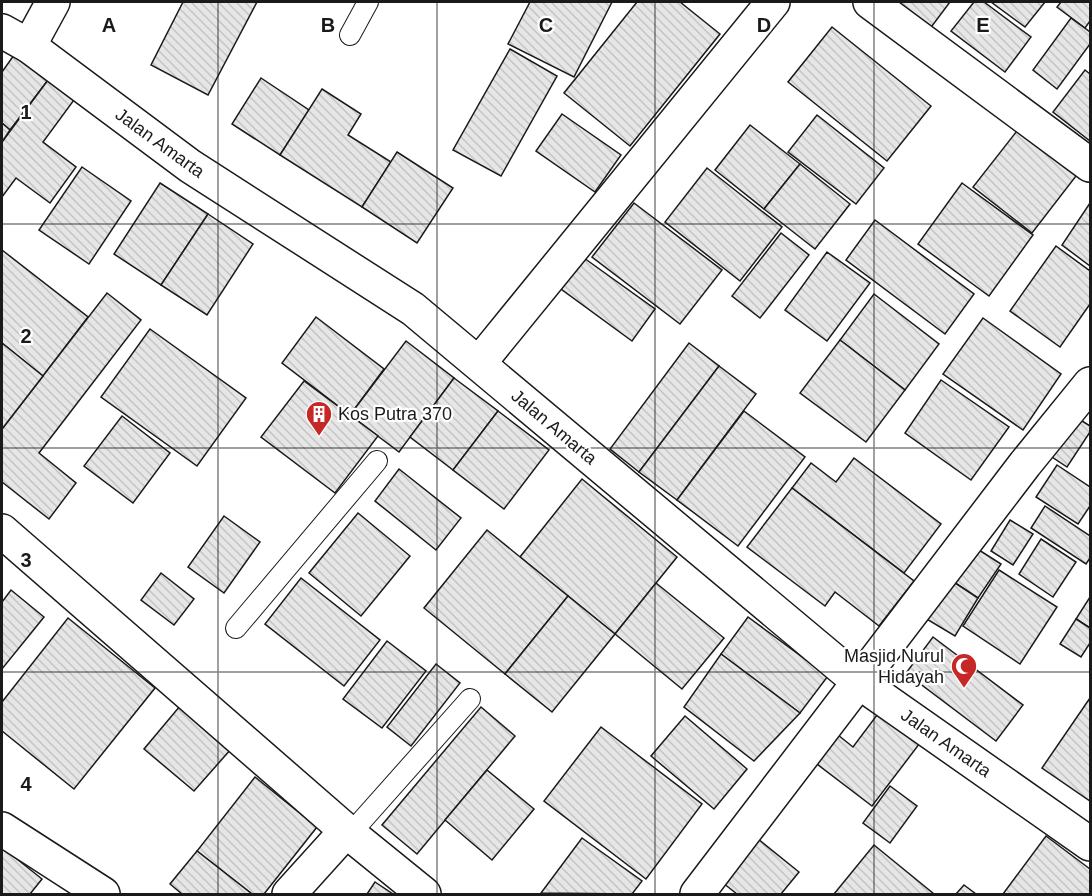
<svg xmlns="http://www.w3.org/2000/svg" width="1092" height="896" viewBox="0 0 1092 896" font-family="Helvetica,sans-serif">
<style>
.building{fill:url(#building-back-hatch);stroke:#1a1a1a;stroke-width:1.5}
.lines{fill:none;stroke-linecap:round;stroke-linejoin:round}
.service-casing{stroke:#1a1a1a;stroke-width:22}
.minor-casing{stroke:#1a1a1a;stroke-width:36}
.service{stroke:#fff;stroke-width:20}
.minor{stroke:#fff;stroke-width:33}
.grid{fill:none;stroke:#1a1a1a;stroke-width:1.5;stroke-opacity:0.55}
.labels{text-anchor:middle;stroke-width:4.5;stroke-linejoin:round;paint-order:stroke}
.street-label{font-size:18px;fill:#1a1a1a;stroke:#fff}
.poi-label{font-size:18px;fill:#1a1a1a;stroke:#fff;text-anchor:start}
.grid-label{font-size:20px;text-anchor:middle;font-weight:bold;fill:#1a1a1a;stroke:#fff;stroke-width:4.5;stroke-linejoin:round;paint-order:stroke}
</style>
<defs>
<pattern id="building-back-hatch" width="6" height="6" patternUnits="userSpaceOnUse" patternTransform="scale(1.5)"><rect width="6" height="6" fill="#e6e6e6"/><path d="M-1 5l2 2M0 0l6 6M5-1l2 2" fill="none" stroke="#c5c5c5"/></pattern>
</defs>
<rect width="100%" height="100%" fill="#fff"/>
<g class="building">
<polygon points="183,2 257,2 208,95 151,65"/>
<polygon points="530,2 612,2 574,77 508,44"/>
<polygon points="637,2 680,2 720,34 630,146 564,93"/>
<polygon points="892,2 950,2 929,30"/>
<polygon points="974,2 984,2 1031,37 1005,72 951,31"/>
<polygon points="991,2 1045,2 1025,27"/>
<polygon points="1061,2 1090,2 1090,21 1085,28 1057,7"/>
<polygon points="1071,18 1090,32 1090,44 1057,89 1033,70"/>
<polygon points="832,27 931,106 887,161 788,82"/>
<polygon points="510,49 557,76 501,176 453,150"/>
<polygon points="14,55 48,80 10,130 2,123 2,72"/>
<polygon points="1085,70 1090,74 1090,141 1053,112"/>
<polygon points="261,78 309,110 280,155 232,124"/>
<polygon points="48,80 74,100 43,142 76,167 50,203 16,178 2,197 2,142"/>
<polygon points="322,89 361,114 348,135 391,162 362,207 280,155"/>
<polygon points="562,114 621,155 595,192 536,151"/>
<polygon points="817,115 884,168 856,204 788,152"/>
<polygon points="1024,122 1083,167 1032,233 973,187"/>
<polygon points="2,123 10,130 2,142"/>
<polygon points="750,125 800,164 764,209 715,170"/>
<polygon points="397,152 453,188 417,243 362,207"/>
<polygon points="800,164 850,204 815,249 764,209"/>
<polygon points="82,167 131,201 89,264 39,230"/>
<polygon points="707,168 782,227 740,281 665,222"/>
<polygon points="160,183 208,214 161,285 114,254"/>
<polygon points="962,183 1033,235 989,296 918,244"/>
<polygon points="634,203 722,270 680,324 592,257"/>
<polygon points="1090,203 1090,266 1062,245"/>
<polygon points="208,214 253,244 207,315 161,285"/>
<polygon points="875,220 974,294 945,334 846,260"/>
<polygon points="781,233 809,255 760,318 732,296"/>
<polygon points="1056,246 1090,271 1090,304 1060,347 1010,311"/>
<polygon points="2,250 88,317 43,376 2,343"/>
<polygon points="827,252 870,283 827,341 785,310"/>
<polygon points="584,258 655,309 632,341 561,289"/>
<polygon points="107,293 141,320 39,453 76,483 49,519 2,482 2,429"/>
<polygon points="874,294 939,344 905,390 840,340"/>
<polygon points="316,317 384,369 350,415 282,363"/>
<polygon points="983,318 1061,374 1023,430 943,374"/>
<polygon points="150,329 246,398 197,466 101,397"/>
<polygon points="840,340 905,390 866,442 800,393"/>
<polygon points="406,341 454,378 399,452 350,415"/>
<polygon points="2,343 43,376 2,429"/>
<polygon points="689,343 719,366 639,472 610,449"/>
<polygon points="719,366 756,394 677,500 639,472"/>
<polygon points="454,378 498,411 453,470 410,437"/>
<polygon points="941,380 1009,427 971,480 905,433"/>
<polygon points="304,381 378,436 335,493 261,437"/>
<polygon points="498,411 549,450 504,509 453,470"/>
<polygon points="744,411 805,457 738,546 677,500"/>
<polygon points="1071,414 1090,426 1090,432 1067,467 1046,453"/>
<polygon points="122,416 170,453 133,503 84,466"/>
<polygon points="854,458 941,524 904,573 792,488 811,463 836,482"/>
<polygon points="1057,465 1090,487 1090,506 1078,524 1036,497"/>
<polygon points="399,469 461,518 436,550 375,501"/>
<polygon points="582,479 677,557 615,634 520,557"/>
<polygon points="792,488 914,581 879,626 835,592 825,606 747,547"/>
<polygon points="1045,506 1090,536 1090,558 1086,564 1031,528"/>
<polygon points="358,513 410,556 361,616 309,573"/>
<polygon points="224,516 260,542 224,593 188,567"/>
<polygon points="1010,520 1033,534 1013,565 991,551"/>
<polygon points="487,530 568,596 505,674 424,608"/>
<polygon points="1041,539 1076,562 1053,597 1019,574"/>
<polygon points="968,543 1001,564 978,598 946,577"/>
<polygon points="999,570 1057,607 1020,664 963,626"/>
<polygon points="161,573 194,599 174,625 141,600"/>
<polygon points="946,577 978,598 955,636 920,615"/>
<polygon points="301,578 380,640 344,686 265,624"/>
<polygon points="656,583 724,638 682,689 615,634"/>
<polygon points="11,590 44,617 2,669 2,602"/>
<polygon points="568,596 615,634 552,712 505,674"/>
<polygon points="1090,597 1090,628 1076,619"/>
<polygon points="748,617 828,676 800,713 721,654"/>
<polygon points="68,618 155,688 74,789 2,731 2,702"/>
<polygon points="1076,619 1090,628 1090,643 1081,657 1060,644"/>
<polygon points="933,637 1023,705 996,741 906,673"/>
<polygon points="387,641 426,671 382,728 343,699"/>
<polygon points="721,654 800,713 754,761 684,707"/>
<polygon points="436,664 460,683 411,746 387,727"/>
<polygon points="1090,698 1090,801 1042,768"/>
<polygon points="180,706 231,749 194,791 144,749"/>
<polygon points="481,707 515,736 417,854 382,825"/>
<polygon points="880,711 920,743 872,806 817,764 838,735 853,747"/>
<polygon points="685,716 747,769 714,809 651,756"/>
<polygon points="601,727 702,804 646,879 544,801"/>
<polygon points="487,770 534,809 492,860 445,820"/>
<polygon points="255,777 317,827 264,894 252,894 197,851"/>
<polygon points="890,786 917,806 890,843 863,823"/>
<polygon points="1046,836 1090,869 1090,894 1003,894"/>
<polygon points="582,838 642,881 632,894 541,893"/>
<polygon points="758,839 799,872 781,894 737,894 723,883"/>
<polygon points="874,845 934,894 834,894"/>
<polygon points="2,847 42,879 30,894 2,894"/>
<polygon points="197,851 252,894 182,894 170,884"/>
<polygon points="375,882 393,894 367,894"/>
<polygon points="964,885 976,894 956,894"/>
</g>
<g class="lines">
<g class="service-casing">
<g id="service">
<polyline points="350,35 368,2"/>
<polyline points="236,628 377,461"/>
<polyline points="350,834 470,699"/>
</g>
</g>
<g class="minor-casing">
<g id="minor">
<polyline points="870,2 1090,165"/>
<polyline points="2,31 29,46 190,166 413,309 859,682 1090,844"/>
<polyline points="29,46 53,2"/>
<polyline points="480,362 773,2"/>
<polyline points="2,531 350,834 424,894"/>
<polyline points="2,829 103,894"/>
<polyline points="289,894 346,831"/>
<polyline points="697,894 1025,464 1090,384"/>
</g>
</g>
<use href="#service" class="service"/>
<use href="#minor" class="minor"/>
</g>
<path class="grid" d="M218 2V894M437 2V894M655 2V894M874 2V894M2 224H1090M2 448H1090M2 672H1090"/>
<defs>
<g id="building-pin" transform="scale(1.35)"><path d="M0 17L-7.5 6A9.5 9.5 0 1 1 7.5 6Z" fill="#c62828" stroke="#fff"/><path d="M-4-6H4V6H1V3H-1V6H-4ZM-2.5-4.3h1.7v1.8h-1.7ZM.8-4.3h1.7v1.8H.8ZM-2.5-1h1.7V.8h-1.7ZM.8-1h1.7V.8H.8Z" fill="#fff"/></g>
<g id="mosque-pin" transform="scale(1.35)"><path d="M0 17L-7.5 6A9.5 9.5 0 1 1 7.5 6Z" fill="#c62828" stroke="#fff"/><path d="M3.5-4.9A6 6 0 1 0 3.5 4.9A5 5 0 1 1 3.5-4.9Z" fill="#fff"/></g>
</defs>
<g fill-rule="evenodd">
<use href="#building-pin" x="319" y="414"/>
<use href="#mosque-pin" x="964" y="666"/>
</g>
<g class="labels">
<g class="street-label">
<text transform="translate(160 143) rotate(36)" y="6">Jalan Amarta</text>
<text transform="translate(554 427) rotate(40)" y="6">Jalan Amarta</text>
<text transform="translate(946 743) rotate(35)" y="6">Jalan Amarta</text>
</g>
<g class="poi-label">
<text x="338" y="420">Kos Putra 370</text>
<text x="944" y="662" text-anchor="end">Masjid Nurul<tspan x="944" dy="21">Hidayah</tspan></text>
</g>
</g>
<g class="grid-label">
<text x="109" y="32">A</text>
<text x="328" y="32">B</text>
<text x="546" y="32">C</text>
<text x="764" y="32">D</text>
<text x="983" y="32">E</text>
<text x="26" y="119">1</text>
<text x="26" y="343">2</text>
<text x="26" y="567">3</text>
<text x="26" y="791">4</text>
</g>
<rect width="1092" height="896" fill="none" stroke="#1a1a1a" stroke-width="6"/>
</svg>
